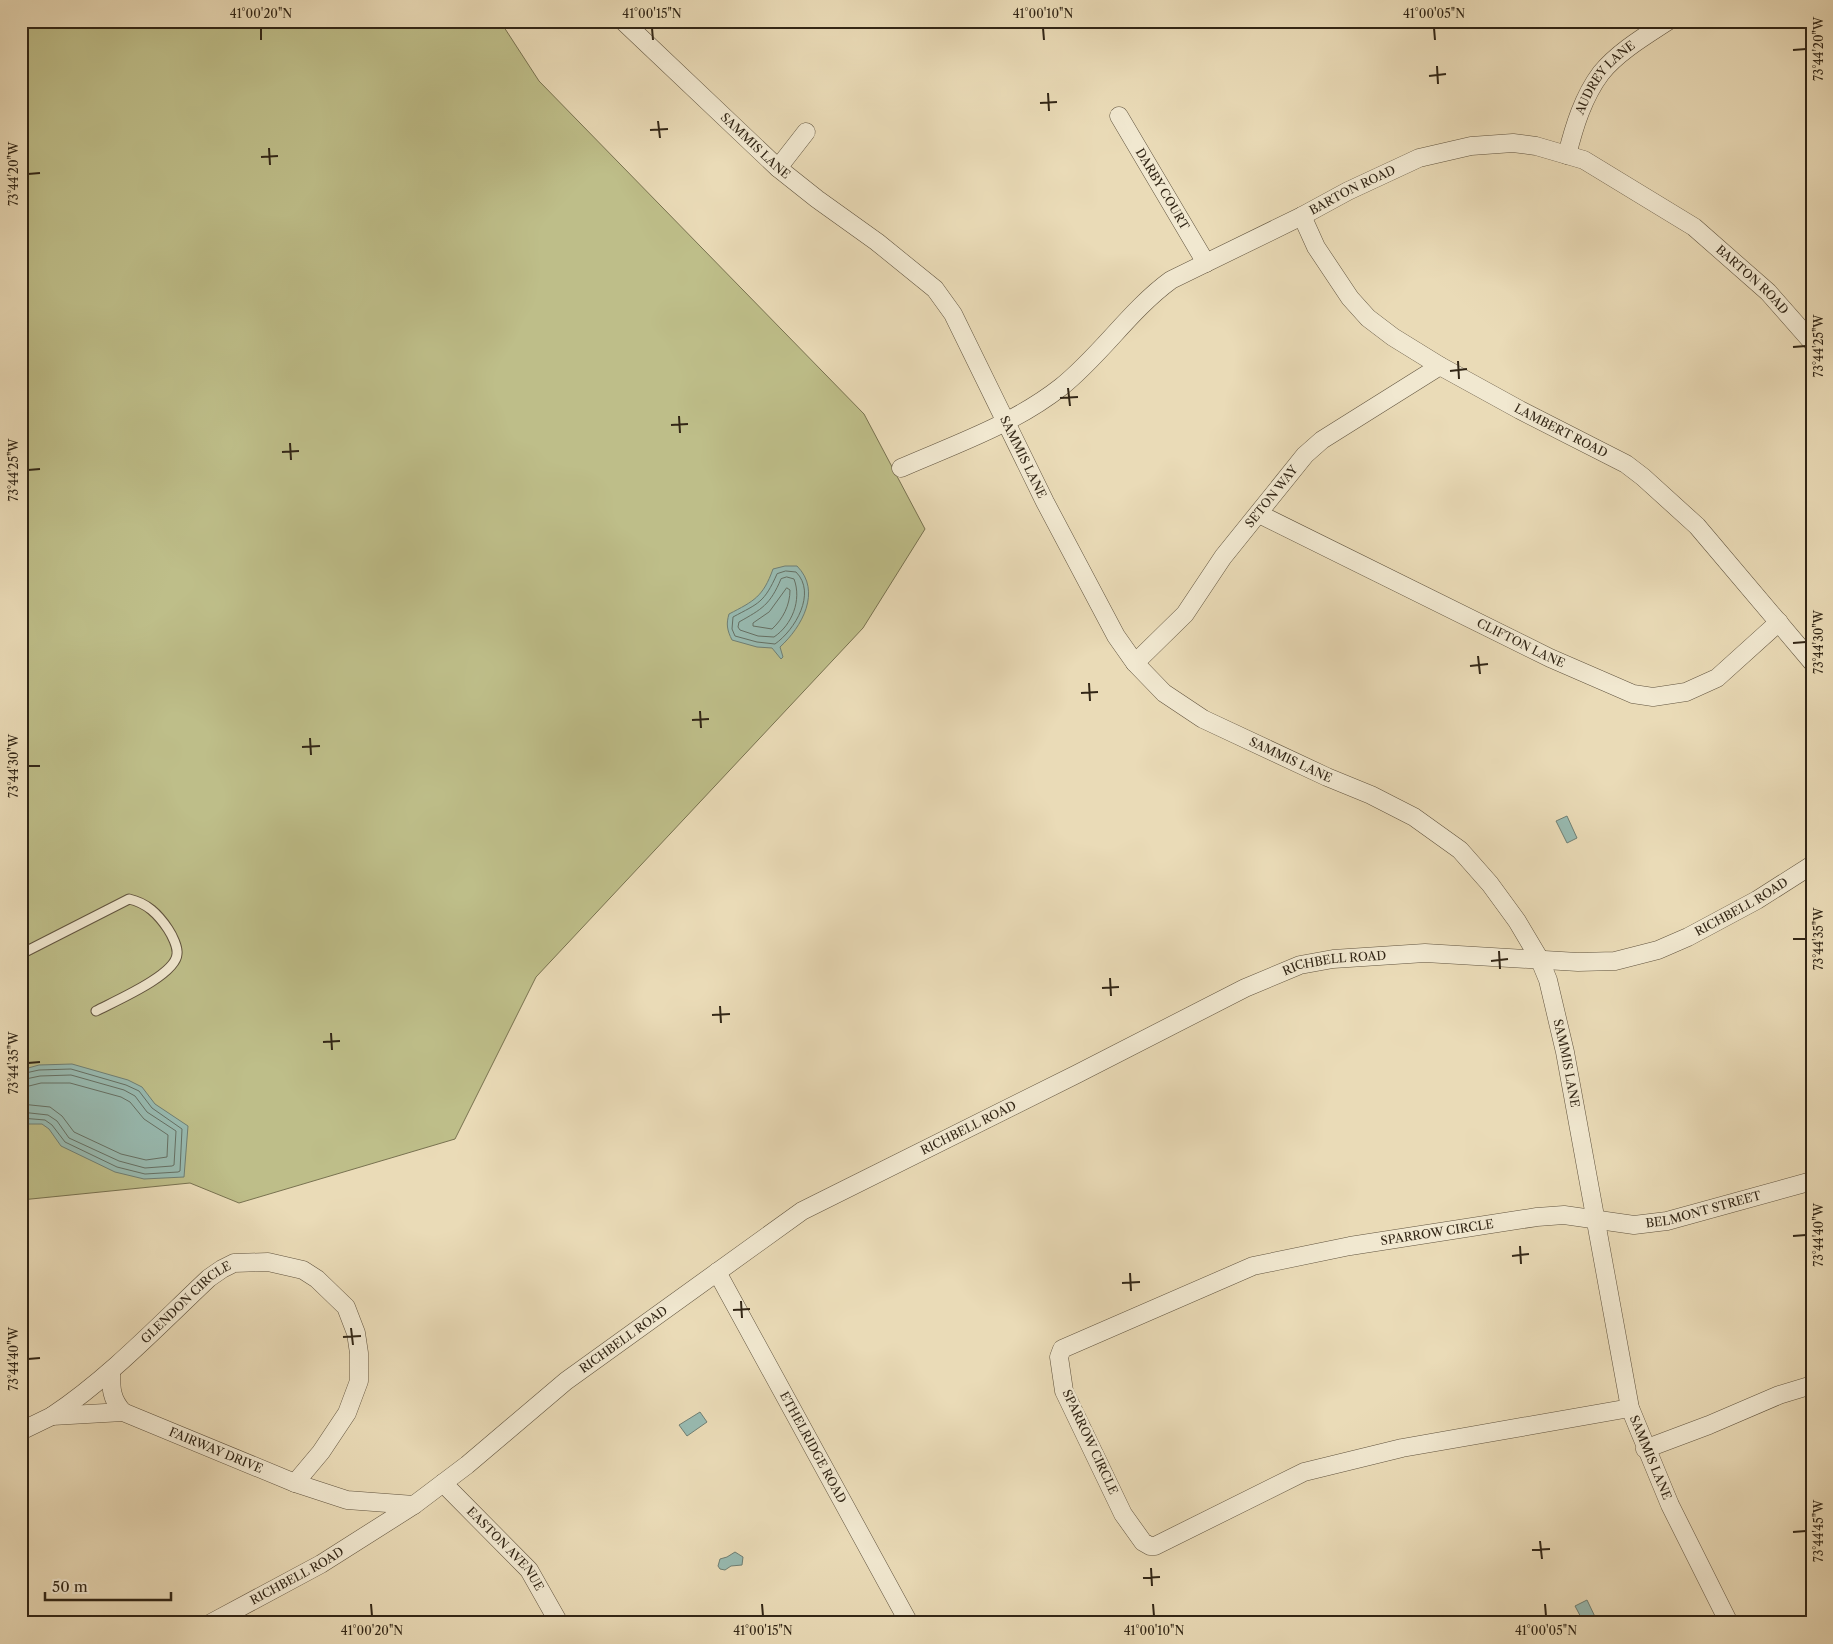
<svg xmlns="http://www.w3.org/2000/svg" width="1833" height="1644" viewBox="0 0 1833 1644" font-family="'Libre Caslon Text',serif">
<style>
.green{fill:#bebe89;stroke:#787250}
.water{fill:#98bbb2;stroke:#6f7f74}
.lines{fill:none;stroke-linecap:round;stroke-linejoin:round}
.shore{stroke:#657064;stroke-width:1}
.service-casing{stroke:#60533e;stroke-width:11}
.minor-casing{stroke:#60533e;stroke-width:19}
.service{stroke:#f1e8d0;stroke-width:9}
.minor{stroke:#f1e8d0;stroke-width:18}
.ticks{fill:none;stroke:#322616;stroke-width:2}
.labels{text-anchor:middle;stroke-width:5;stroke-linejoin:round;paint-order:stroke}
.street-label{font-size:12px;fill:#322616;stroke:#f1e8d0}
.neatline{fill:none;stroke:#322616;stroke-width:2}
.ticks-label{font-size:12px;text-anchor:middle;fill:#322616}
</style>
<rect width="100%" height="100%" fill="#eadbb7"/>
<filter id="stains"><feTurbulence type="fractalNoise" baseFrequency=".004" numOctaves="4"/><feColorMatrix values="0 0 0 0 .2 0 0 0 0 .09 0 0 0 0 .02 0 0 0 .5 -.17"/></filter>
<radialGradient id="worn" r=".72"><stop offset=".6" stop-color="#630" stop-opacity="0"/><stop offset="1" stop-color="#630" stop-opacity=".3"/></radialGradient>
<polygon class="green" points="21,21 500,21 539,81 864,414 925,529 863,628 536,977 455,1139 239,1203 190,1183 21,1200"/>
<g class="water">
<path d="M785 566H797C822 591 802 627 780 647L783 657 781 659 772 648 757 647 732 640C727 630 726 624 729 614 754 601 763 597 773 569Z"/>
<polygon points="1567,816 1577,838 1567,843 1556,821"/>
<polygon points="72,1064 128,1080 142,1087 155,1104 188,1126 184,1177 144,1179 115,1172 61,1146 49,1129 42,1124 21,1124 21,1070 39,1065"/>
<polygon points="700,1412 707,1422 687,1436 679,1425"/>
<polygon points="735,1552 743,1557 742,1565 731,1566 725,1570 720,1569 718,1566 720,1559 727,1557"/>
<polygon points="1587,1600 1598,1623 1584,1623 1575,1606"/>
</g>
<g class="lines">
<g class="shore">
<path d="M786 571 796 572C817 593 795 630 775 644L757 642 735 636 732 629 733 617C759 603 764 603 777 574Z"/>
<path d="M787 577 794 579C802 600 792 625 774 637L758 636 740 630 738 627 739 622C762 609 770 605 781 579Z"/>
<path d="M787 588 790 590C790 605 783 619 772 629L753 626V623L769 612Z"/>
<polyline points="21,1074 39,1070 71,1069 126,1085 139,1091 152,1108 182,1129 180,1171 178,1172 145,1174 117,1167 65,1142 52,1125 45,1120 21,1118"/>
<polyline points="21,1080 40,1076 71,1075 124,1090 135,1096 147,1112 176,1131 174,1165 172,1166 145,1168 119,1161 69,1138 57,1121 48,1115 21,1112"/>
<polyline points="21,1088 41,1083 70,1083 121,1097 130,1102 144,1119 168,1135 167,1157 146,1160 121,1154 74,1132 62,1116 50,1107 21,1104"/>
</g>
<g class="service-casing">
<path id="service" d="M21 954 129 899C147 903 158 914 168 929 172 935 178 947 177 954 176 975 115 1001 96 1011"/>
</g>
<g class="minor-casing">
<g id="minor">
<path id="s1" d="M623 21 778 168 817 199 877 242 935 289 953 314 1045 502 1116 636 1135 663 1164 693 1203 719 1327 777 1371 795 1414 817 1460 850 1490 884 1517 921 1539 958 1548 980 1565 1052 1630 1408 1670 1505 1729 1623"/>
<path id="s2" d="M1119 116 1206 263"/>
<path id="s3" d="M1567 155C1574 127 1583 97 1601 73 1618 52 1645 36 1668 21"/>
<polyline points="778,168 806,132"/>
<path id="s4" d="M1302 216 1316 247 1350 298 1368 318 1393 337 1440 366 1520 410 1626 464 1643 477 1697 526 1812 662"/>
<path id="s5" d="M901 468C956 444 1014 424 1061 387 1101 355 1130 310 1171 280L1302 216 1348 191 1419 158 1471 146 1513 143 1536 146 1584 160 1694 227 1768 292 1812 342"/>
<path id="s6" d="M1259 514 1550 658 1633 694 1653 697 1686 692 1717 678 1779 622"/>
<path id="s7" d="M1135 663 1185 614 1223 557 1305 455 1322 440 1440 366"/>
<path id="s8" d="M717 1272 909 1623"/>
<path d="M111 1371C111 1388 111 1399 123 1412"/>
<path id="s9" d="M1630 1408 1402 1448 1304 1472 1155 1546H1150L1143 1542 1123 1514 1064 1391 1059 1357 1062 1349 1253 1266 1350 1246 1537 1217 1564 1215 1634 1225 1667 1221 1812 1181"/>
<path id="s10" d="M52 1416C110 1377 158 1326 209 1278L222 1269 234 1263 268 1262 303 1270 317 1279 346 1307 356 1333 359 1353V1381L347 1413 321 1452 295 1483"/>
<path id="s11" d="M21 1431 52 1416 123 1412 295 1483 347 1500 414 1505"/>
<polyline points="1645,1449 1709,1425 1779,1395 1812,1385"/>
<path id="s12" d="M443 1483 529 1570 559 1623"/>
<path id="s13" d="M211 1623 321 1564 414 1505 467 1465 566 1381 802 1211 1077 1074 1245 988 1300 965 1333 959 1425 953 1578 962 1615 961 1658 950 1688 937 1757 900 1812 865"/>
</g>
</g>
<use href="#service" class="service"/>
<use href="#minor" class="minor"/>
</g>
<path class="ticks" d="M261 28V40M652 28 653 40M1043 28 1044 40M1434 28 1435 40M1793 50 1806 49M1437 66 1438 84M1429 76 1446 74M1048 93 1049 111M1040 103 1057 102M658 121 660 138M650 130 668 129M269 148 270 165M261 157 278 156M28 174 40 173M1793 347 1806 346M1458 361 1459 379M1450 371 1467 369M1068 388 1070 406M1060 398 1078 397M679 416 680 433M671 425 688 424M290 443 291 460M282 452 299 451M28 470 40 469M1793 643 1806 642M1478 656 1480 674M1470 666 1488 664M1089 683 1090 701M1081 693 1098 692M700 711 701 728M692 720 709 719M310 738 311 755M302 747 320 746M28 766H40M1793 939H1806M1499 951 1500 969M1491 961 1508 959M1110 978 1111 996M1102 988 1119 987M720 1006 721 1023M712 1015 730 1014M331 1033 332 1050M323 1042 340 1041M28 1063 40 1062M1793 1236 1806 1235M1520 1246 1521 1264M1512 1256 1529 1254M1130 1273 1131 1291M1122 1283 1140 1282M741 1301 742 1318M733 1310 750 1309M351 1328 353 1345M343 1337 361 1336M28 1359 40 1358M1793 1532 1806 1531M1540 1541 1542 1559M1532 1550 1550 1549M1151 1568 1152 1586M1143 1578 1160 1577M371 1604 372 1616M762 1604 763 1616M1153 1604 1154 1616M1545 1604 1546 1616"/>
<g class="labels">
<g class="street-label">
<text dy="4" stroke="none"><textPath href="#s3" startOffset="88">AUDREY LANE</textPath></text>
<text dy="4" stroke="none"><textPath href="#s1" startOffset="182">SAMMIS LANE</textPath></text>
<text dy="4" stroke="none"><textPath href="#s2" startOffset="85">DARBY COURT</textPath></text>
<text dy="4" stroke="none"><textPath href="#s5" startOffset="536">BARTON ROAD</textPath></text>
<text dy="4" stroke="none"><textPath href="#s5" startOffset="986">BARTON ROAD</textPath></text>
<text dy="4" stroke="none"><textPath href="#s4" startOffset="346">LAMBERT ROAD</textPath></text>
<text dy="4" stroke="none"><textPath href="#s1" startOffset="602">SAMMIS LANE</textPath></text>
<text dy="4" stroke="none"><textPath href="#s7" startOffset="216">SETON WAY</textPath></text>
<text dy="4" stroke="none"><textPath href="#s6" startOffset="292">CLIFTON LANE</textPath></text>
<text dy="4" stroke="none"><textPath href="#s1" startOffset="1022">SAMMIS LANE</textPath></text>
<text dy="4" stroke="none"><textPath href="#s13" startOffset="1732">RICHBELL ROAD</textPath></text>
<text dy="4" stroke="none"><textPath href="#s13" startOffset="1312">RICHBELL ROAD</textPath></text>
<text dy="4" stroke="none"><textPath href="#s1" startOffset="1458">SAMMIS LANE</textPath></text>
<text dy="4" stroke="none"><textPath href="#s13" startOffset="908">RICHBELL ROAD</textPath></text>
<text dy="4" stroke="none"><textPath href="#s9" startOffset="1391">BELMONT STREET</textPath></text>
<text dy="4" stroke="none"><textPath href="#s9" startOffset="1121">SPARROW CIRCLE</textPath></text>
<text dy="4" stroke="none"><textPath href="#s10" startOffset="176">GLENDON CIRCLE</textPath></text>
<text dy="4" stroke="none"><textPath href="#s13" startOffset="502">RICHBELL ROAD</textPath></text>
<text transform="translate(1090 1442) rotate(65)" y="4">SPARROW CIRCLE</text>
<text dy="4" stroke="none"><textPath href="#s8" startOffset="200">ETHELRIDGE ROAD</textPath></text>
<text dy="4" stroke="none"><textPath href="#s11" startOffset="206">FAIRWAY DRIVE</textPath></text>
<text dy="4" stroke="none"><textPath href="#s1" startOffset="1862">SAMMIS LANE</textPath></text>
<text dy="4" stroke="none"><textPath href="#s12" startOffset="91">EASTON AVENUE</textPath></text>
<text dy="4" stroke="none"><textPath href="#s13" startOffset="98">RICHBELL ROAD</textPath></text>
</g>
</g>
<rect width="1833" height="1644" fill="none" stroke="#eadbb7" stroke-width="55"/>
<path d="M45 1592v8h126v-8" fill="none" stroke="#322616" stroke-width="2.5"/>
<text x="52" y="1592" font-size="15" fill="#322616" stroke="#f1e8d0" stroke-width="4" paint-order="stroke">50 m</text>
<rect x="28" y="28" width="1778" height="1588" class="neatline"/>
<g class="ticks-label">
<text x="261" y="18">41°00'20"N</text>
<text x="652" y="18">41°00'15"N</text>
<text x="1043" y="18">41°00'10"N</text>
<text x="1434" y="18">41°00'05"N</text>
<text transform="translate(1819 49) rotate(-90)" y="4">73°44'20"W</text>
<text transform="translate(14 174) rotate(-90)" y="4">73°44'20"W</text>
<text transform="translate(1819 346) rotate(-90)" y="4">73°44'25"W</text>
<text transform="translate(14 470) rotate(-90)" y="4">73°44'25"W</text>
<text transform="translate(1819 642) rotate(-90)" y="4">73°44'30"W</text>
<text transform="translate(14 766) rotate(-90)" y="4">73°44'30"W</text>
<text transform="translate(1819 939) rotate(-90)" y="4">73°44'35"W</text>
<text transform="translate(14 1063) rotate(-90)" y="4">73°44'35"W</text>
<text transform="translate(1819 1235) rotate(-90)" y="4">73°44'40"W</text>
<text transform="translate(14 1359) rotate(-90)" y="4">73°44'40"W</text>
<text transform="translate(1819 1531) rotate(-90)" y="4">73°44'45"W</text>
<text x="372" y="1635">41°00'20"N</text>
<text x="763" y="1635">41°00'15"N</text>
<text x="1154" y="1635">41°00'10"N</text>
<text x="1546" y="1635">41°00'05"N</text>
</g>
<rect width="100%" height="100%" filter="url(#stains)"/>
<rect width="100%" height="100%" fill="url(#worn)"/>
</svg>
